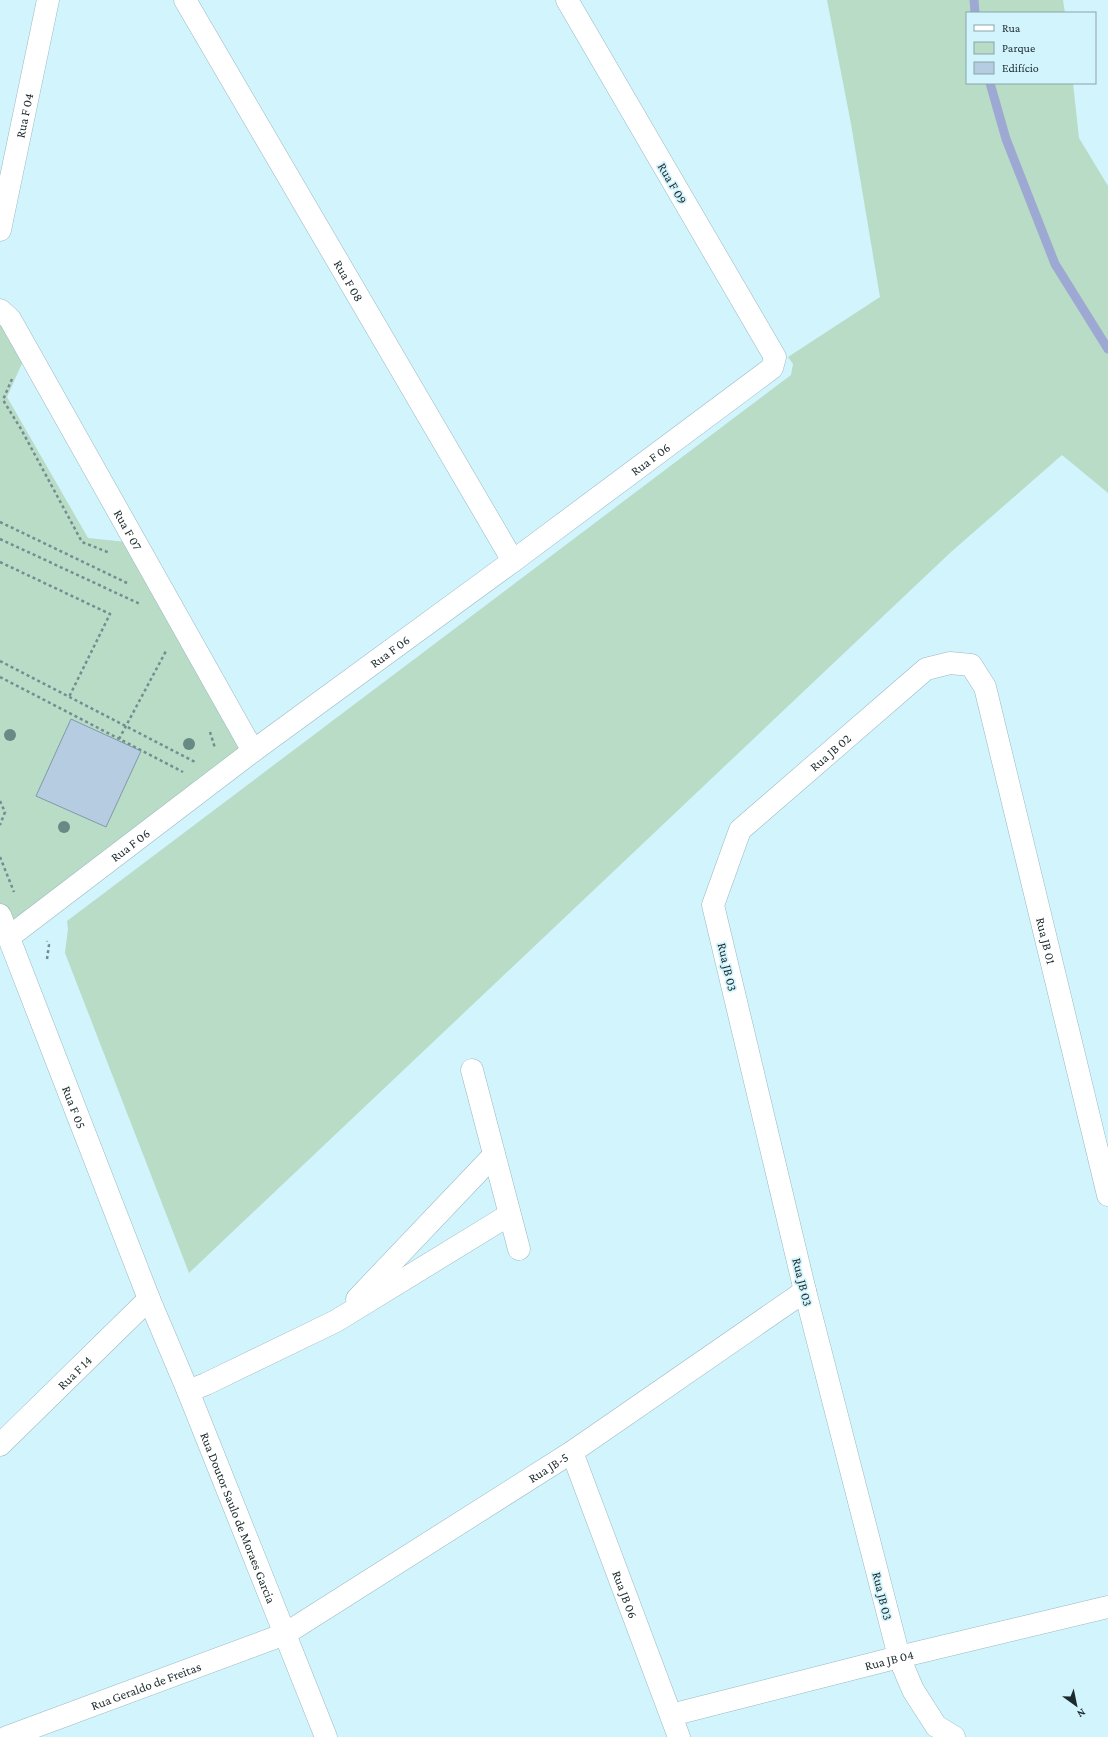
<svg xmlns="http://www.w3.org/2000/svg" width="1108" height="1737" viewBox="0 0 1108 1737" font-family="'Crimson Pro',serif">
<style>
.green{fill:#b9dcc6}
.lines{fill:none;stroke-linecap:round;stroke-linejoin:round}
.stream{stroke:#9ea9d3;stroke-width:9}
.building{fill:#b6cce0;stroke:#8298aa}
.minor-casing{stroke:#99b9c1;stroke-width:23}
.path{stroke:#758c92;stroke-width:2.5;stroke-dasharray:3 3;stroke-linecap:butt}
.minor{stroke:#fff;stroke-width:22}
.tree{fill:#678a84}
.labels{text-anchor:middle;stroke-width:3.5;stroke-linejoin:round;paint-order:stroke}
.street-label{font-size:13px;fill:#1d2a2d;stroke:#d2f4fd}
</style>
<rect width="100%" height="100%" fill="#d2f4fd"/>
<g class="green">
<polygon points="827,0 1063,0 1065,13 967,13 967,83 1073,83 1079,138 1108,186 1108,493 1062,455 951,552 189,1273 65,953 68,929 67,921 791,375 793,364 788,357 880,297 851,124"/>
<polygon points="0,310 28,350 7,397 88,538 136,543 253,751 9,937 0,915"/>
</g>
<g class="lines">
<g class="stream">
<polyline points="974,0 975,13"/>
<polyline points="990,83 1006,139 1055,264 1108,349"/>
</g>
</g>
<polygon class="building" points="71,719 141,751 106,827 36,796"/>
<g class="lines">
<g class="minor-casing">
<g id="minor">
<path id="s1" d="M185 0 513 561"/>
<path id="s2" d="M0 230 48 0"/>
<path id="s3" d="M0 310 10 319 253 751"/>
<path id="s4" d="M0 915 149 1299 188 1391 326 1737"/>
<path id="s5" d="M9 937 253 751 513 561 772 368 775 357 567 0"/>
<polyline points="472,1070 519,1249"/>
<polyline points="357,1299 494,1155"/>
<polyline points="188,1391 206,1384 336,1321 509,1215"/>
<path id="s6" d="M0 1445 149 1299"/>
<path id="s7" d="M572 1452 679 1737"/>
<path id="s8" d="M671 1715 899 1657 1108 1607"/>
<path id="s9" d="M7 1737 285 1634 572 1452 805 1291"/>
<path id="s10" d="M954 1737 936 1726 913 1690 899 1657 805 1291 713 905 740 830 926 669 950 663 971 665 985 687 1108 1195"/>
</g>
</g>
<g class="path">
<polyline points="12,379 3,400 21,429 82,542 110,553"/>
<polyline points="0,522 127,583"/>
<polyline points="0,539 140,604"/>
<polyline points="0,562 110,614 69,697"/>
<polyline points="0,661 195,762"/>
<polyline points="0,677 183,772"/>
<polyline points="210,732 215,748"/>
<polyline points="119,739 166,651"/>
<polyline points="0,801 5,812 0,825"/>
<polyline points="0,857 14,892"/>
<polyline points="47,959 49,945 47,941"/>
</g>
<use href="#minor" class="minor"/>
</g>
<g class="tree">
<circle cx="10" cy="735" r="6"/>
<circle cx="189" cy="744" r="6"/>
<circle cx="64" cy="827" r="6"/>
</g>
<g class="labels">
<g class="street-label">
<text dy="5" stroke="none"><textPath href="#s2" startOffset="117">Rua F 04</textPath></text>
<text transform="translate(673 183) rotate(60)" y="5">Rua F 09</text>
<text dy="5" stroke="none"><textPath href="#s1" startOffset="325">Rua F 08</textPath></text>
<text dy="5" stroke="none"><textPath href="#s5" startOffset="800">Rua F 06</textPath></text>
<text dy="5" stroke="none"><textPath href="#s3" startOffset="255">Rua F 07</textPath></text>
<text dy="5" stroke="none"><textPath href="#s5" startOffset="476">Rua F 06</textPath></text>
<text dy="5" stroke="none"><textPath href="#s10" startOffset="1073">Rua JB 02</textPath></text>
<text dy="5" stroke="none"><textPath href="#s5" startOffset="152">Rua F 06</textPath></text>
<text dy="5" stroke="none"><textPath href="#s10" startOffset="1533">Rua JB 01</textPath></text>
<text transform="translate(728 967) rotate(77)" y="5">Rua JB 03</text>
<text dy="5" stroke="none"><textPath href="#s4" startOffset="206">Rua F 05</textPath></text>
<text transform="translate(803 1282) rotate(76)" y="5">Rua JB 03</text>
<text dy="5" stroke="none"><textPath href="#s6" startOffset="104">Rua F 14</textPath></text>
<text dy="5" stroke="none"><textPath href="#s9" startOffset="608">Rua JB-5</textPath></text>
<text dy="5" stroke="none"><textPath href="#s4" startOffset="648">Rua Doutor Saulo de Moraes Garcia</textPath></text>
<text dy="5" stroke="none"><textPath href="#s7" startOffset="152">Rua JB 06</textPath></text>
<text transform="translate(883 1596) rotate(76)" y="5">Rua JB 03</text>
<text dy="5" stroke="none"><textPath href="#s8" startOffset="225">Rua JB 04</textPath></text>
<text dy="5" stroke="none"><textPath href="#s9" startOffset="148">Rua Geraldo de Freitas</textPath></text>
</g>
</g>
<rect x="966" y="12" width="130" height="72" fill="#d2f4fd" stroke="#8aa3aa"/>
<rect x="974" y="25" width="20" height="6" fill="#ffffff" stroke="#8aa3aa"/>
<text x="1002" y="32" font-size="12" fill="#1d2a2d">Rua</text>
<rect x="974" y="42" width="20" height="12" fill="#b9dcc6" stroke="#8aa3aa"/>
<text x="1002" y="52" font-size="12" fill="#1d2a2d">Parque</text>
<rect x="974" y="62" width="20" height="12" fill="#b6cce0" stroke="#8aa3aa"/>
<text x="1002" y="72" font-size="12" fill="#1d2a2d">Edifício</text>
<g transform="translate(1076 1705) rotate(147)" stroke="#d2f4fd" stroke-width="3" paint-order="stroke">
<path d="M0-3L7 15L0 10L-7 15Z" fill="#1d2a2d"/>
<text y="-6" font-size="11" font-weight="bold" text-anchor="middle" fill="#1d2a2d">N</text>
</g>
</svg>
